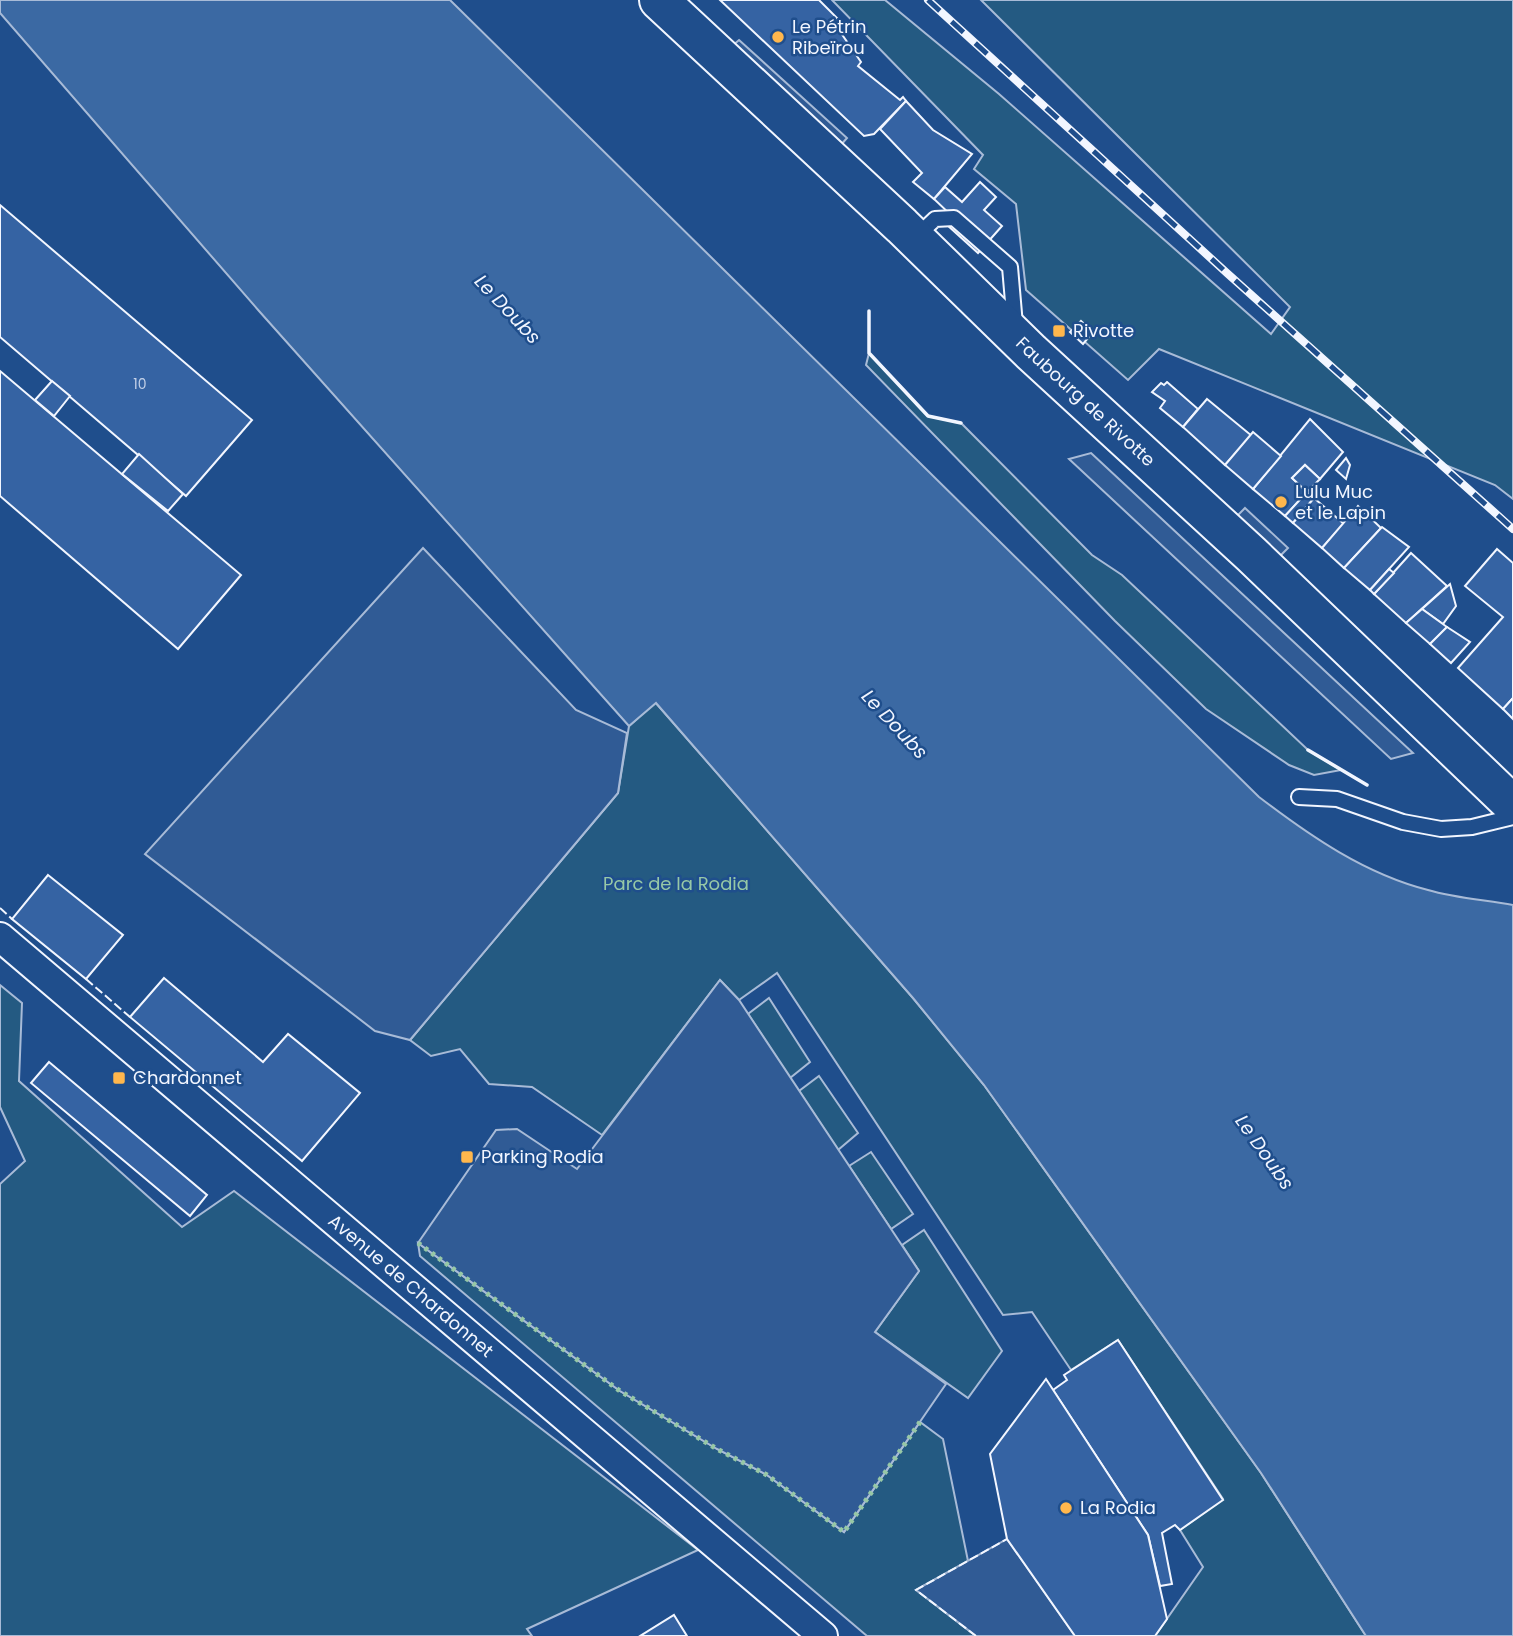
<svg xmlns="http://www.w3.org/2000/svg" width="1513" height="1636" viewBox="0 0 1513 1636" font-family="Poppins,sans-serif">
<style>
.green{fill:#245a82;stroke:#a8bbd7;stroke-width:2}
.parking{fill:#305b95;stroke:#a8bbd7;stroke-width:2}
.water{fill:#3b69a3;stroke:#a8bbd7;stroke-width:2}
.building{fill:#3563a3;stroke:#f2f6ff;stroke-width:2}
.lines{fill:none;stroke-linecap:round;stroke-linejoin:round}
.lane-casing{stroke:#f2f6ff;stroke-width:18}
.street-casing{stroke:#f2f6ff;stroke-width:32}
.secondary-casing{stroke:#f2f6ff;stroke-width:42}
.lane{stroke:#1f4e8c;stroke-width:14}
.street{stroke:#1f4e8c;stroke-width:28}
.secondary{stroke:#1f4e8c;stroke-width:38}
.rail-casing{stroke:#f2f6ff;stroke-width:8}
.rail{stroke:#1f4e8c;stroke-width:5;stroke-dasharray:16;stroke-linecap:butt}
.hedge{stroke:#97c8a6;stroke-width:5;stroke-dasharray:3.5 5;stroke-linecap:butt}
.fence{stroke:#f2f6ff;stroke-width:2;stroke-dasharray:9 3.5;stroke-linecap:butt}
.wall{stroke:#f2f6ff;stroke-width:3.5}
.poi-dot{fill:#ffb74d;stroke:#1f4e8c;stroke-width:2.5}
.labels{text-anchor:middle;stroke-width:5;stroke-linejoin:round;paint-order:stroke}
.number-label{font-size:14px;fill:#c3d1e8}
.poi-label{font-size:18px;fill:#f2f6ff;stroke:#1f4e8c;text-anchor:start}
.street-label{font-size:18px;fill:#f2f6ff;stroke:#1f4e8c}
.park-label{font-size:18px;fill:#97c8a6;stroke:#1f4e8c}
.water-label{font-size:19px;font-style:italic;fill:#f2f6ff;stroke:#1f4e8c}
</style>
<rect width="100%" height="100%" fill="#1f4e8c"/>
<g class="green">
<polygon points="832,0 885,0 999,94 1271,334 1290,307 981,0 1513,0 1513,499 1495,485 1159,349 1128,380 1026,290 1016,204 974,169 983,155"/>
<polygon points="869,353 928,416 961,423 1092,555 1122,575 1308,750 1341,770 1314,775 1289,765 1206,709 1115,621 866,365"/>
<polygon points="655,702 913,998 984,1085 1261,1473 1366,1636 1155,1636 1203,1567 1180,1530 1223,1499 1118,1340 1071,1370 1032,1312 1003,1315 777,973 739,1000 720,980 602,1135 532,1087 489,1084 460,1049 431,1056 410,1040 618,793 629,726"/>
<polygon points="0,985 22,1003 19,1081 182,1227 234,1191 698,1550 527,1629 532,1636 0,1636 0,1184 25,1161 0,1107"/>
<polygon points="769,998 810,1062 790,1078 748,1014"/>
<polygon points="819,1076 858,1133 838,1150 799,1091"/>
<polygon points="871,1152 913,1214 891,1229 849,1166"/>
<polygon points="924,1230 1002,1351 968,1398 875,1332 919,1271 902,1245"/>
<polygon points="418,1243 620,1391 717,1449 767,1475 844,1532 920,1422 943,1439 968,1561 916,1590 976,1636 867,1636 420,1256"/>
</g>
<g class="parking">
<polygon points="739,40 847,138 840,146 731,47"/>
<polygon points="1091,453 1413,753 1391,759 1069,459"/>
<polygon points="1245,508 1288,548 1279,557 1236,517"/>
<polygon points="423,548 576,710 627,733 618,793 410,1040 375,1031 145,854"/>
<polygon points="720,980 739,1000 919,1271 875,1332 946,1384 844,1532 767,1475 717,1449 620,1391 418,1243 496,1130 517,1129 577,1169"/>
<polygon points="1007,1539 1075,1636 976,1636 916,1590"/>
</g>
<path class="water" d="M0 0H450L1259 797C1310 836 1365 874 1428 890 1455 898 1485 900 1513 905V1636H1366L1261 1473 984 1085 913 998 656 703 629 726 259 311 0 13Z"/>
<g class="building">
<polygon points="720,0 819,0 843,24 841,33 861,62 858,66 900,100 903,97 906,101 874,134 864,136"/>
<polygon points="906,101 933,130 972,154 934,199 913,182 922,173 880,129"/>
<polygon points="980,182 996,197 984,210 1002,226 978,253 945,223 951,215 934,199 945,187 962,202"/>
<polygon points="0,205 252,420 186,496 0,337"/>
<polygon points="1081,321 1093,332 1083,344 1070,332"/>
<polygon points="0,371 241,575 178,649 0,496"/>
<polygon points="52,381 70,396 54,416 35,400"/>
<polygon points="1167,382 1198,409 1183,427 1160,408 1165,401 1152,392 1161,383 1164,385"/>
<polygon points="1207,399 1252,436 1225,465 1183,427"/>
<polygon points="1310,419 1343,452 1320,479 1305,465 1292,478 1307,492 1285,516 1253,489"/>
<polygon points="1253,432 1281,456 1253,489 1225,465"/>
<polygon points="139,454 183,494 168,511 122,474"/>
<polygon points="1346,458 1350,465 1346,479 1336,470"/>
<polygon points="1305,465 1320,479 1307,492 1292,478"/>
<polygon points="1307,492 1314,498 1293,523 1285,516"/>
<polygon points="1314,498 1344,524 1322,548 1293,523"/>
<polygon points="1358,506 1381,528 1344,568 1322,548"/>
<polygon points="1382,527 1409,547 1370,590 1344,568"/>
<polygon points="1497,549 1513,563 1513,698 1503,709 1458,668 1503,617 1465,586"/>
<polygon points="1411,553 1447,586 1406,623 1374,594"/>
<polygon points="1389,569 1394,573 1374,594 1370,590"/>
<polygon points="1450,584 1456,606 1443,624 1422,609"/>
<polygon points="1422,609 1447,627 1430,644 1406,623"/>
<polygon points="1447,627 1470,642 1451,663 1430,644"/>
<polygon points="1513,698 1513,719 1503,709"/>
<polygon points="48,875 123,935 86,979 12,919"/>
<polygon points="164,978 263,1062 288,1034 360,1093 302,1161 130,1017"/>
<polygon points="49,1062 207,1195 190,1216 31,1083"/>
<polygon points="1118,1340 1223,1500 1180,1530 1175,1525 1162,1533 1172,1584 1160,1586 1148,1535 1053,1390 1067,1380 1064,1375"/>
<polygon points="1046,1379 1148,1535 1167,1619 1155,1636 1075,1636 1007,1539 990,1454"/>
<polygon points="674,1615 687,1636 640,1636"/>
</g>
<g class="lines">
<g class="lane-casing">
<g id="lane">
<polyline points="915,238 935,219 954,218 1010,267 1015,325"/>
<polyline points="1299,797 1337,799 1403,822 1441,829 1472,827 1513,817"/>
</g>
</g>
<g class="street-casing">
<g id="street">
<path id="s1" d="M0 937 823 1636"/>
</g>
</g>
<g class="secondary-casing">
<g id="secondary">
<path id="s2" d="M659 0 902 226 1031 352 1251 554 1513 805"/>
</g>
</g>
<use href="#lane" class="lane"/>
<use href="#street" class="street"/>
<use href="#secondary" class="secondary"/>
<g class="rail-casing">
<polyline id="rail" points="928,0 1228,274 1513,529"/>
</g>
<use href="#rail" class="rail"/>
<polyline class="hedge" points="418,1243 620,1391 717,1449 767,1475 844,1532 920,1422"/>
<g class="fence">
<polyline points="0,908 12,919"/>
<polyline points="86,979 130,1017"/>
<polyline points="976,1636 916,1590 1007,1539"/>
</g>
<g class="wall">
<polyline points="869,311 869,353 928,416 961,423"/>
<polyline points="1308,750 1367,785"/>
</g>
</g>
<g class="poi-dot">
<circle cx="778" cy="37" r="7"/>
<rect x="1052" y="324" width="14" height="14" rx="3.5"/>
<circle cx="1281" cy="502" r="7"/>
<rect x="112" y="1071" width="14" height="14" rx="3.5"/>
<rect x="460" y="1150" width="14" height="14" rx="3.5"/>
<circle cx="1066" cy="1508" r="7"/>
</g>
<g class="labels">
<g class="number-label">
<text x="140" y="389">10</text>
</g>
<g class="poi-label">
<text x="792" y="33">Le Pétrin<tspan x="792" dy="21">Ribeïrou</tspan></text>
<text x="1073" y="337">Rivotte</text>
<text x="1295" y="498">Lulu Muc<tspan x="1295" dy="21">et le Lapin</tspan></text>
<text x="133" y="1084">Chardonnet</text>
<text x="481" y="1163">Parking Rodia</text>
<text x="1080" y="1514">La Rodia</text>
</g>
<g class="street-label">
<text dy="6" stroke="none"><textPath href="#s2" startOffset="586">Faubourg de Rivotte</textPath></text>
<text dy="6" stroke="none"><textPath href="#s1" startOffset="539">Avenue de Chardonnet</textPath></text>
</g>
<g class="park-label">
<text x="676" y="890">Parc de la Rodia</text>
</g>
<g class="water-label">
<text transform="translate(508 309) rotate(47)" y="7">Le Doubs</text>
<text transform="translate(895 724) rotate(47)" y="7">Le Doubs</text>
<text transform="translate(1265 1152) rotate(55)" y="7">Le Doubs</text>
</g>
</g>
</svg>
